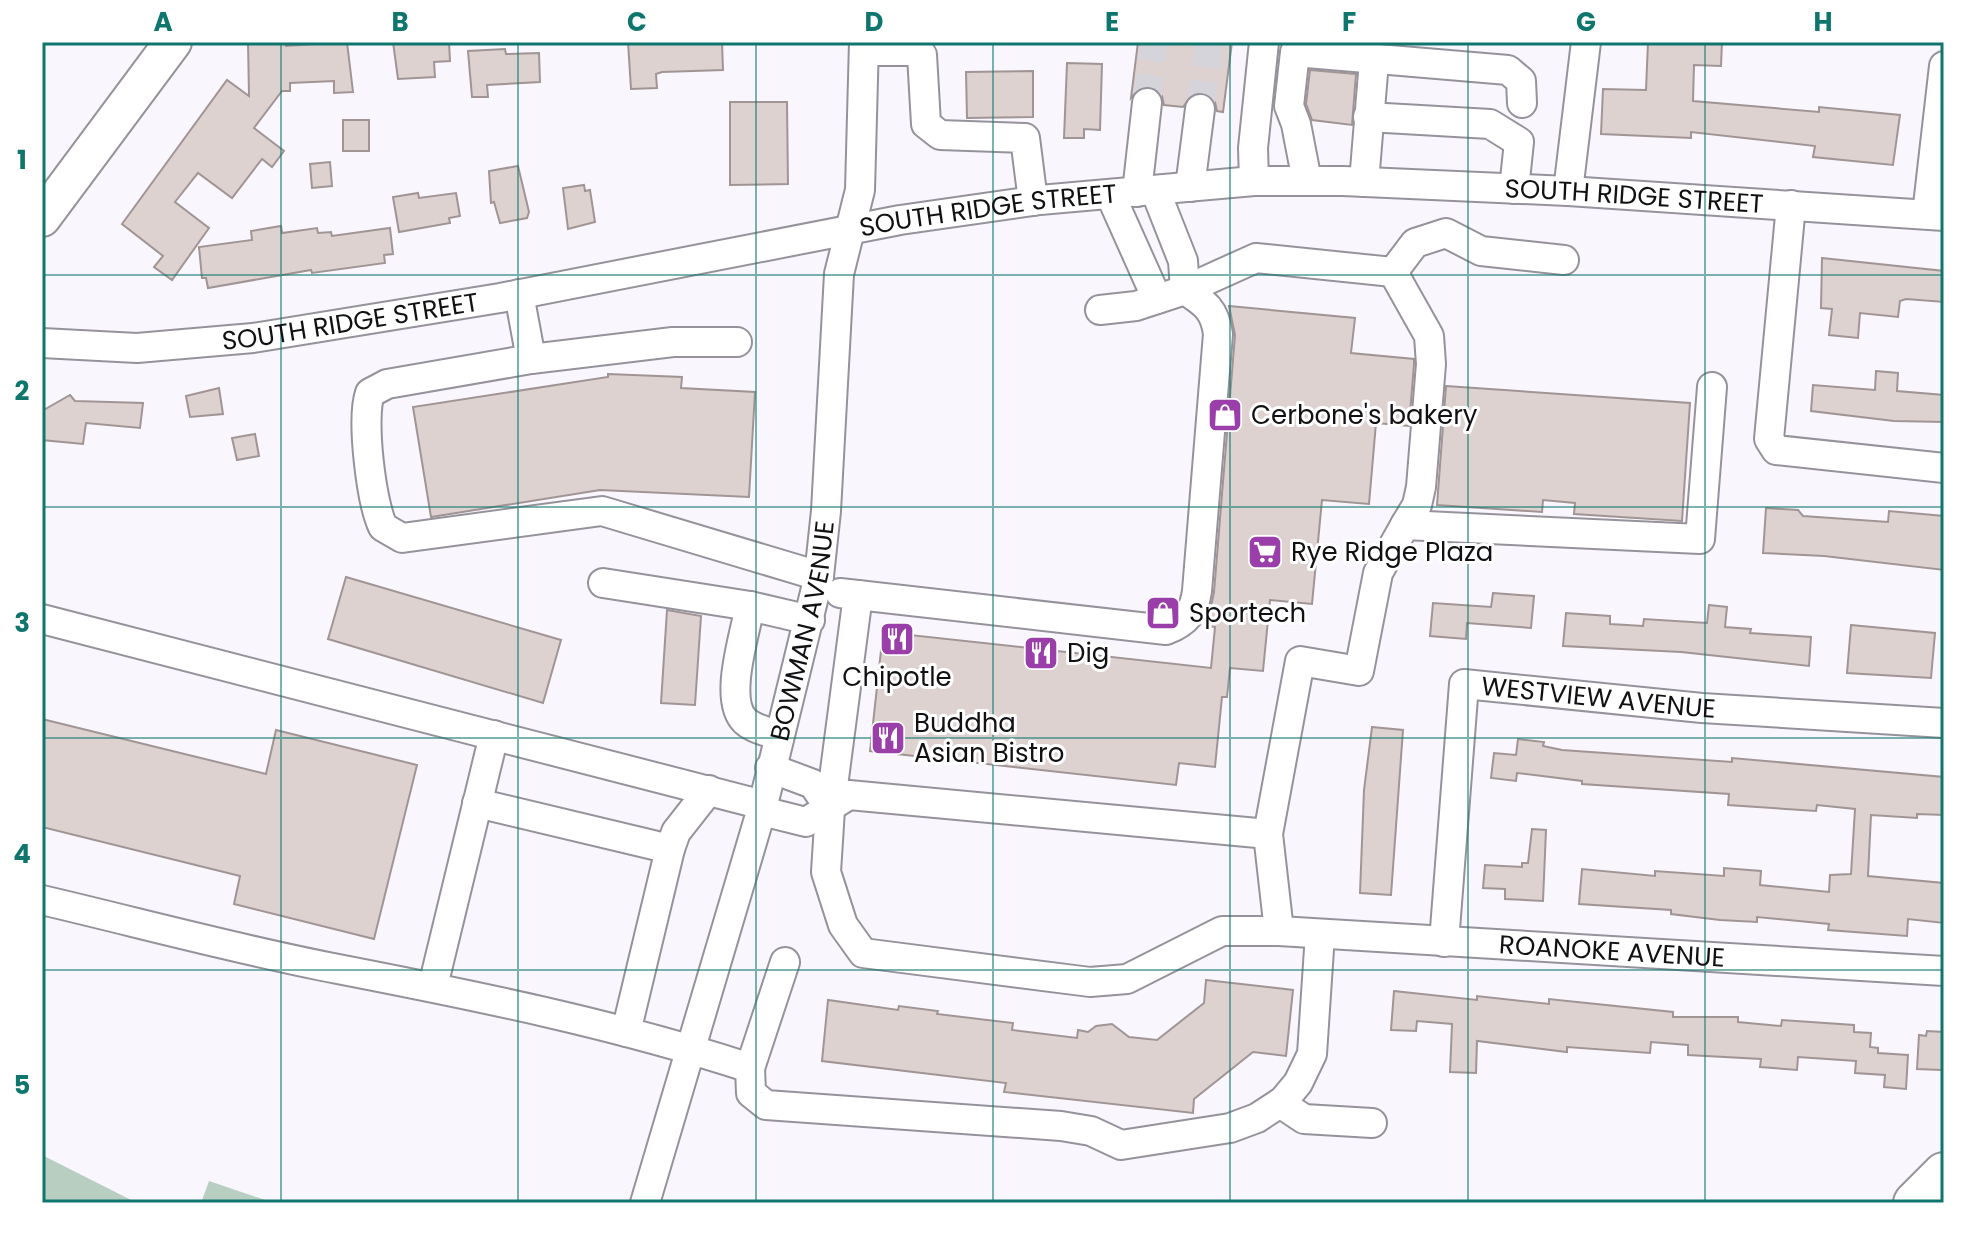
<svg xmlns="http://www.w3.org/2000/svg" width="1986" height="1245" viewBox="0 0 1986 1245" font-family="Poppins,sans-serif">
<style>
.green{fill:#b7cec0}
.building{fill:#ded2d1;stroke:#a09594;stroke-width:2}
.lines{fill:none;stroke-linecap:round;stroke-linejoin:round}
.minor-tunnel{stroke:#d6d4db;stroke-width:28;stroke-dasharray:28 14;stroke-linecap:butt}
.minor-casing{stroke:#96929b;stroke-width:32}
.major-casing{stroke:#96929b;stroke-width:40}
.highway-casing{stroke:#96929b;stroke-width:46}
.minor{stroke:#fff;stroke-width:28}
.major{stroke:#fff;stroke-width:36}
.highway{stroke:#fff;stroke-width:42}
.grid{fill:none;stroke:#0f766e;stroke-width:2;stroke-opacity:0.55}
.labels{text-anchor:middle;stroke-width:6;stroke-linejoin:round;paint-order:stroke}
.street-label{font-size:26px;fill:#111013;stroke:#fff}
.poi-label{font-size:26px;fill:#111013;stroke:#fff;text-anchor:start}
.neatline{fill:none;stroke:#0f766e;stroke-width:3}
.grid-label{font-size:26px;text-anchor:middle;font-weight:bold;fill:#0f766e}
</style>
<rect width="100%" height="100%" fill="#f9f6fe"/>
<g class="green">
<polygon points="42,1155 137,1203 42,1203"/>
<polygon points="209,1181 274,1203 201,1203"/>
</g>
<g class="building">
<polygon points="248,42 286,42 286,46 347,42 353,92 334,93 334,81 290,83 290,91 282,91 254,128 284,151 272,167 262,159 232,198 198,173 175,202 209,228 172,280 154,267 163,256 122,224 227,80 249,96"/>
<polygon points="393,42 449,42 450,61 434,62 435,77 398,79"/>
<polygon points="628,42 722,42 723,70 662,72 656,74 657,88 631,89"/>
<polygon points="1138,42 1232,42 1223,112 1217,111 1215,102 1203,92 1193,94 1183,107 1164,105 1162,96 1150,86 1140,88 1131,98"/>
<polygon points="1648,42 1722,42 1721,66 1694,65 1693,101 1819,112 1819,107 1900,115 1893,165 1813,157 1815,146 1691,132 1691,138 1601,134 1603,89 1646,90"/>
<polygon points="505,49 506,54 539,53 540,82 487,85 488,97 472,97 468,51"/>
<polygon points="1067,63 1102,64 1100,130 1084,129 1084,138 1064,138"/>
<polygon points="1310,70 1356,74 1352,125 1312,120 1306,104"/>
<polygon points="1033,71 1033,117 967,118 966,72"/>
<polygon points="730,102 787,102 788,184 730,185"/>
<rect x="343" y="120" width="26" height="31"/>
<polygon points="330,162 332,186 312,188 310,164"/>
<polygon points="518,166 529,212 527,218 500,223 494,202 491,203 489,171"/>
<polygon points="584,185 585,191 590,190 595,222 568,229 563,188"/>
<polygon points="418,193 419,198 456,193 460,216 449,218 450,223 399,232 393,197"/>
<polygon points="281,226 282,233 317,228 318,233 331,232 332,236 390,228 393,254 384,255 385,263 312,273 311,270 208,288 206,278 202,278 199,247 252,240 251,231"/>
<polygon points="1822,258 1944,271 1944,302 1906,299 1900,301 1898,317 1860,313 1858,338 1829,335 1832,309 1821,308"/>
<polygon points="1229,306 1355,318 1351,353 1414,359 1414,364 1409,426 1376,423 1369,504 1322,500 1312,604 1270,600 1263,671 1230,668 1227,697 1222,697 1215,767 1179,763 1176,785 870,751 883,632 1211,668 1215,627 1207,626 1214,592 1235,335"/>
<polygon points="1876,371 1898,373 1897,391 1944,395 1944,422 1894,421 1811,411 1813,385 1875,390"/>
<polygon points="608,374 682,377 681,388 755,392 749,497 600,490 431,517 413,407 608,377"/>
<polygon points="1446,386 1690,403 1682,521 1574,514 1575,503 1543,500 1542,512 1437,505"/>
<polygon points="219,388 223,414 190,417 186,396"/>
<polygon points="70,395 75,401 143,403 140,428 86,423 83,444 42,440 42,411"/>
<polygon points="255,434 259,456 237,460 232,438"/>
<polygon points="1766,508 1798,510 1803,516 1888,522 1889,511 1944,516 1944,570 1824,556 1763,553"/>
<polygon points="346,577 561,640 543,703 328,639"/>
<polygon points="1493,593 1534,596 1531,628 1467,623 1466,639 1430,636 1433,603 1491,607"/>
<polygon points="1709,605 1727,607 1725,627 1751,629 1750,633 1811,637 1809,666 1681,652 1563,646 1566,613 1610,616 1610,624 1643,626 1644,619 1707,623"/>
<polygon points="667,610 701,616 695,705 661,703"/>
<polygon points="1851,625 1935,633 1931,678 1847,673"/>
<polygon points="42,719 266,774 276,730 417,765 374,939 234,904 240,876 42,827"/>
<polygon points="1372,727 1403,730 1391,895 1360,893 1364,790"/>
<polygon points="1518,739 1544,742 1543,746 1562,750 1732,762 1732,758 1944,777 1944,815 1917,814 1917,818 1871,815 1868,876 1944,883 1944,923 1908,919 1907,936 1828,930 1829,924 1757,917 1757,922 1720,920 1671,914 1671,910 1579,904 1582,869 1655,876 1655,871 1724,876 1724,868 1761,871 1760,885 1829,892 1830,875 1851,874 1855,809 1817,805 1816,811 1728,805 1729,794 1582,784 1582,781 1517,773 1516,781 1491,778 1494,753 1516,755"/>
<polygon points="1532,829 1546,830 1543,901 1505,899 1505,889 1483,888 1485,865 1522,867 1522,863 1528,863"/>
<polygon points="1206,980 1293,990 1286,1056 1253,1052 1194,1099 1193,1113 1004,1092 1006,1083 822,1061 828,1000 898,1010 899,1006 938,1011 937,1014 1013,1023 1012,1030 1077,1038 1078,1030 1088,1032 1096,1026 1112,1024 1129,1037 1157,1040 1204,1003"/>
<polygon points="1394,991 1477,1000 1477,996 1549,1004 1549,999 1577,1002 1673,1012 1673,1017 1738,1017 1738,1022 1781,1026 1782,1020 1854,1025 1854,1032 1871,1033 1870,1047 1878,1048 1878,1053 1908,1055 1906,1089 1884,1087 1885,1075 1855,1073 1856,1061 1798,1057 1797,1070 1760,1067 1761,1059 1688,1055 1688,1045 1651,1042 1650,1053 1567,1047 1567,1052 1477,1041 1476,1073 1450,1072 1452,1024 1417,1021 1416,1031 1391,1030"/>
<polygon points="1927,1031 1944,1032 1944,1066 1941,1070 1917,1069 1919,1035 1926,1036"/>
</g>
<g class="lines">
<g class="minor-tunnel">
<polyline points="1147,103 1154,42"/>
<polyline points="1200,109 1209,42"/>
</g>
<g class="minor-casing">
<g id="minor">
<polyline points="864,51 911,51 922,55 926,124 940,135 1025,138 1033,201"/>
<polyline points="1368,117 1490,124 1519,142 1514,189"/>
<polyline points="1254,181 1253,148 1264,42"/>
<polyline points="1307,181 1296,124 1289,106 1295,52 1508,70 1521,81 1522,103"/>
<polyline points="1364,182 1374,61"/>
<polyline points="1190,187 1200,109"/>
<polyline points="1155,190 1183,261 1185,290"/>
<polyline points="1568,191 1586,42"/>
<polyline points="1137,192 1147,103"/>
<polyline points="1110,194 1157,299"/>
<polyline points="1791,205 1769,439 1776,450 1944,468"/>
<polyline points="1927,214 1944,66"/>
<polyline points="1393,272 1429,336 1431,364 1421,487 1417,505 1405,525"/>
<path d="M519 294 531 359 387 384 370 393C361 418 371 502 383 527L402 538 602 511 819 576"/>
<polyline points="1100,310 1136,306 1185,290 1256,258 1393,272 1415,243 1446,233 1481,251 1564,260"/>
<path id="s1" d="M42 343 137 348 253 338 500 298 900 220 1040 200 1254 181H1343L1568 191 1944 216"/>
<polyline points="531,359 673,342 737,342"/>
<polyline points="603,583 750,606 810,620"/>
<path d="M840 593 1166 630C1187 622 1194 612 1197 591L1218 334C1215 310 1205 303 1185 290"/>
<path id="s2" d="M858 595 830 809 826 872 843 925 863 953 1090 982 1127 979 1222 931H1279L1944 971"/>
<path d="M750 606C745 634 723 700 745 721 754 729 768 732 779 735"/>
<polyline points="42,619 763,805"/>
<polyline points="770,768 813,784 830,809"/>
<polyline points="477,803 670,849"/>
<polyline points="762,811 806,822 849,795 1268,834"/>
<path d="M42 900C140 923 239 950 338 969 477 996 615 1024 750 1068L751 1093 766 1105 1061 1126 1091 1131 1121 1145 1230 1128 1257 1118 1283 1101 1298 1083 1312 1054 1320 934"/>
<polyline points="1279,931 1268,834 1300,661 1359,671 1378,573 1405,525 1700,539 1712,387"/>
<path id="s3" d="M1444 942 1464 684 1702 708 1944 723"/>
<polyline points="433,986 494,735"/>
<polyline points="626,1032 670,849 676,832 709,790"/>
<polyline points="750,1068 785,962"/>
<polyline points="1280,1103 1304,1119 1372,1123"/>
<path id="s4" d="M645 1203 763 805 819 576 826 511 839 274 860 190 864 42"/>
</g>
</g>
<g class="major-casing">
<polyline id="major" points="42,218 173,42"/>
</g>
<g class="highway-casing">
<polyline id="highway" points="1915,1203 1944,1174"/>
</g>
<use href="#minor" class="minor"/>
<use href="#major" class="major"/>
<use href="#highway" class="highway"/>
</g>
<path class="grid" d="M281 42V1203M518 42V1203M756 42V1203M993 42V1203M1230 42V1203M1468 42V1203M1705 42V1203M42 275H1944M42 507H1944M42 738H1944M42 970H1944"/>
<defs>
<g id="shop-square" transform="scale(1.8)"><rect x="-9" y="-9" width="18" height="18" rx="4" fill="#9a3ea9" stroke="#fff"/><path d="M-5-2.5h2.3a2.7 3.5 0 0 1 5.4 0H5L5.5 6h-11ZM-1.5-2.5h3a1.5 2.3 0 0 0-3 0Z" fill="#fff"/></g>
<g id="supermarket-square" transform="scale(1.8)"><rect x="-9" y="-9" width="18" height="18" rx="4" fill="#9a3ea9" stroke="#fff"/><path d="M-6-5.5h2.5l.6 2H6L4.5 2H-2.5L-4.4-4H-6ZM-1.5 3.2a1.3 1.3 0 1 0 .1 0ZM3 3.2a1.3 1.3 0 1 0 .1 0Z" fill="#fff"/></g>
<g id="restaurant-square" transform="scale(1.8)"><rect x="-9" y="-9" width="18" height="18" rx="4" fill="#9a3ea9" stroke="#fff"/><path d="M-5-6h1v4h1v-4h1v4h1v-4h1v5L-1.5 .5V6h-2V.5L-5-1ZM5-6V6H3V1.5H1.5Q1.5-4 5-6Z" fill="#fff"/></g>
</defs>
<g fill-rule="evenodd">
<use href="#shop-square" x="1225" y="415"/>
<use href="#supermarket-square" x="1265" y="552"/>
<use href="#shop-square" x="1163" y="613"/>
<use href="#restaurant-square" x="897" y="639"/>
<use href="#restaurant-square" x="1041" y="653"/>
<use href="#restaurant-square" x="888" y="738"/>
</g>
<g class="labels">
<g class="street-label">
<text dy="9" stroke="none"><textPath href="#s1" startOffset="1606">SOUTH RIDGE STREET</textPath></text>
<text dy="9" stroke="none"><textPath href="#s1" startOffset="958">SOUTH RIDGE STREET</textPath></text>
<text dy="9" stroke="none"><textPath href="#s1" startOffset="310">SOUTH RIDGE STREET</textPath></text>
<text dy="9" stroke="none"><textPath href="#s4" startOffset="594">BOWMAN AVENUE</textPath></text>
<text dy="9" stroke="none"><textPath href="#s3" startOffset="394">WESTVIEW AVENUE</textPath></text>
<text dy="9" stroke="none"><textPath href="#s2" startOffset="1132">ROANOKE AVENUE</textPath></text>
</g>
<g class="poi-label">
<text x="1251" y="424">Cerbone's bakery</text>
<text x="1291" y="561">Rye Ridge Plaza</text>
<text x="1189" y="622">Sportech</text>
<text x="1067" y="662">Dig</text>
<text x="897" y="686" text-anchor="middle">Chipotle</text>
<text x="914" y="732">Buddha<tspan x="914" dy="30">Asian Bistro</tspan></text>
</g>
</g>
<rect width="1986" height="1245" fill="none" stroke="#ffffff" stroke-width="88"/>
<rect x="44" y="44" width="1898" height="1157" class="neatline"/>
<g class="grid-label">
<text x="163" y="31">A</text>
<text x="400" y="31">B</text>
<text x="637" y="31">C</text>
<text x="874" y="31">D</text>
<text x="1112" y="31">E</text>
<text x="1349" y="31">F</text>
<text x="1586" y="31">G</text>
<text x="1823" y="31">H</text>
<text x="22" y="169">1</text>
<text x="22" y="400">2</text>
<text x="22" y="632">3</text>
<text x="22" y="863">4</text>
<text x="22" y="1094">5</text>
</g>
</svg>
